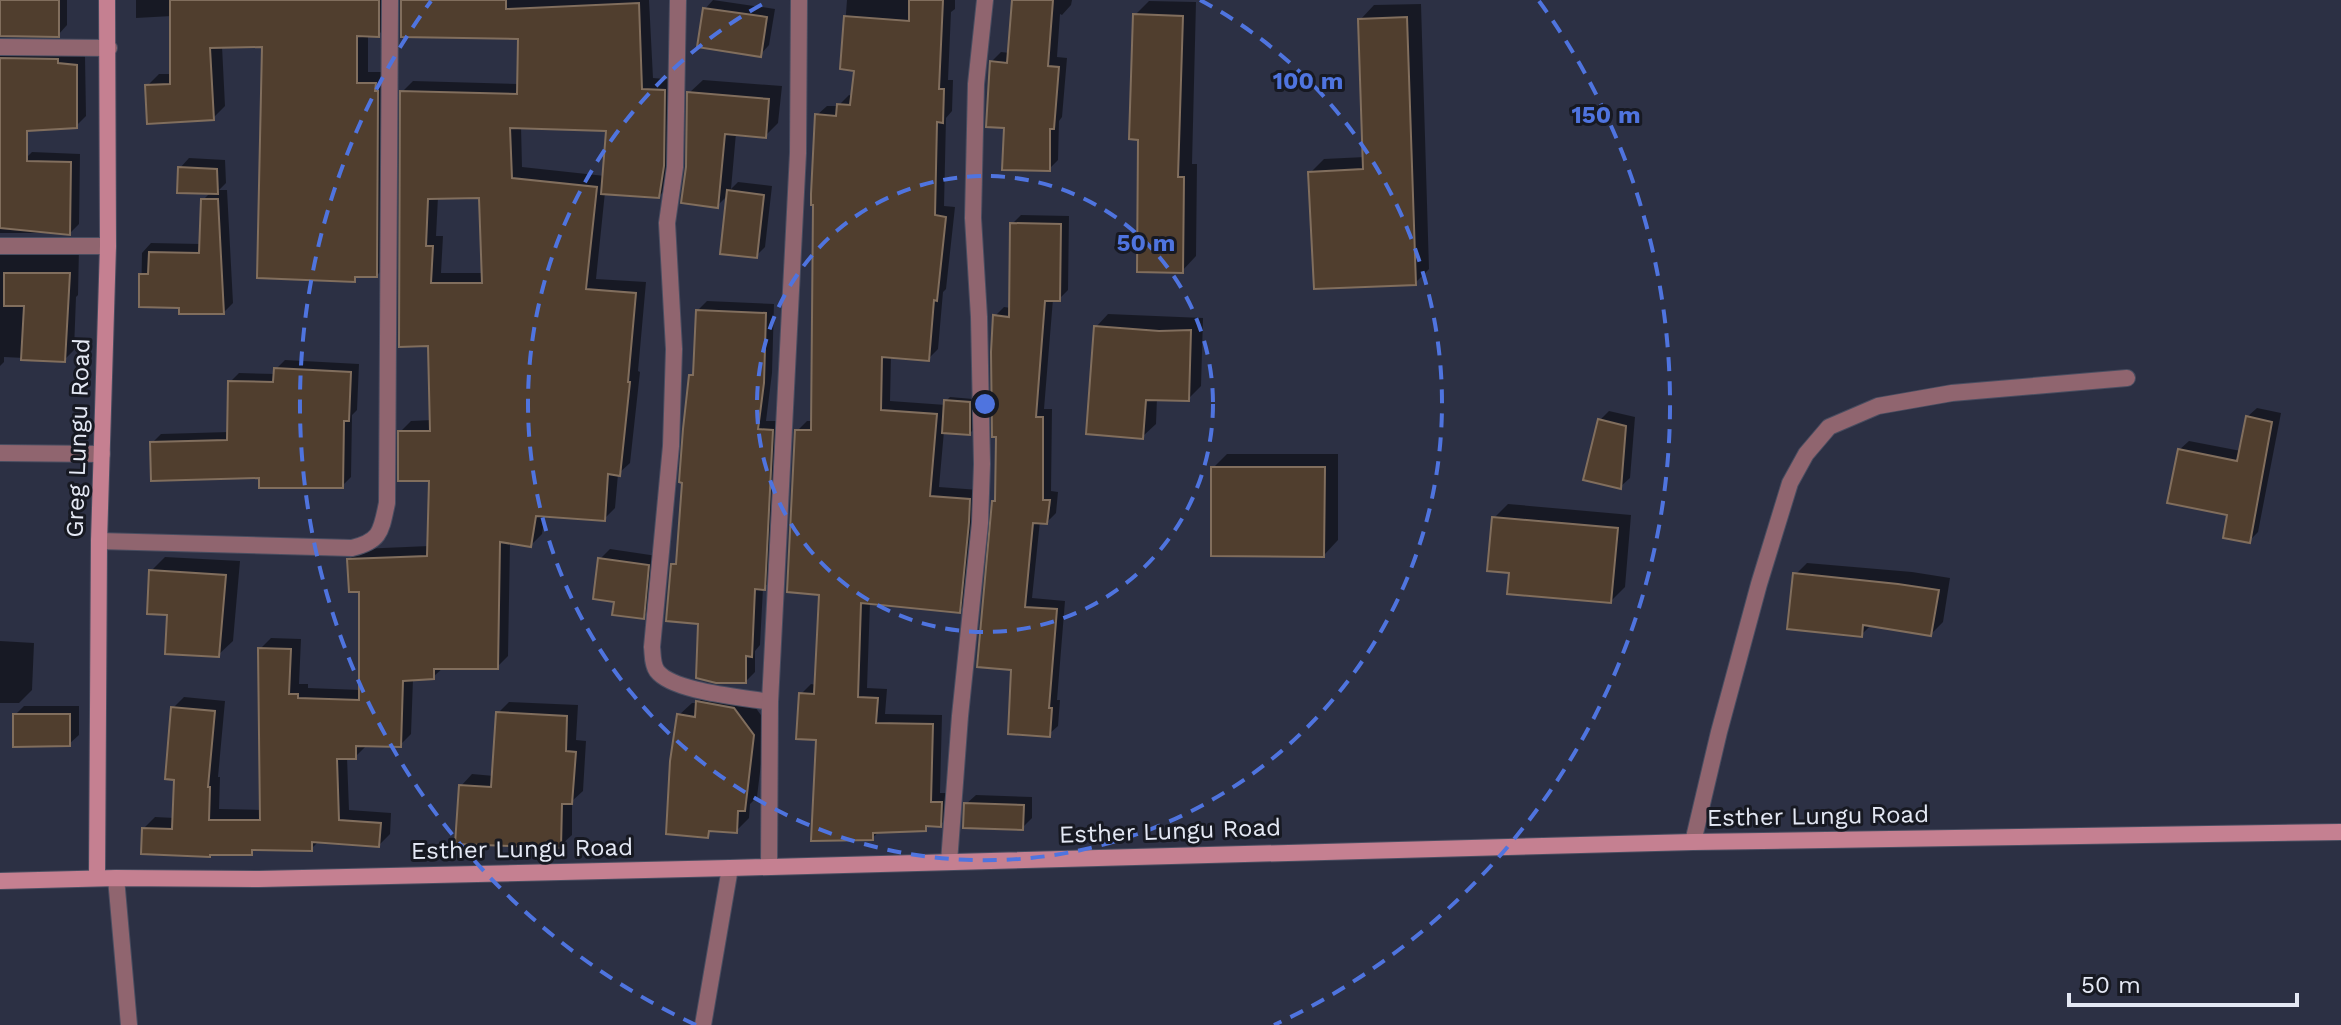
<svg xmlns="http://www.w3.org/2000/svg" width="2341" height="1025" viewBox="0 0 2341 1025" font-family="'Work Sans',sans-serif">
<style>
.shadow{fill:#0007;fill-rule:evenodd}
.building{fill:#503e2e;stroke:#816e5d;stroke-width:2;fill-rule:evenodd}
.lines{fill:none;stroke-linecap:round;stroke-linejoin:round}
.lane-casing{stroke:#494d60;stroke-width:18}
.street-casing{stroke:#494d60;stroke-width:18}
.secondary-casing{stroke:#494d60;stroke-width:18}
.lane{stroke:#90656f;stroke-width:16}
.street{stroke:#90656f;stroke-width:16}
.secondary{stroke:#c58091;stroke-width:16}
.ring{fill:none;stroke:#4f74df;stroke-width:4;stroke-dasharray:14 10}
.labels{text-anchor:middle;stroke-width:6;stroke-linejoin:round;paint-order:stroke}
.street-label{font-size:24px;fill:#e4e8f4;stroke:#171922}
.centre{fill:#4f74df;stroke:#171922;stroke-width:4}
.ring-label{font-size:24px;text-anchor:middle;font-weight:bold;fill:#4f74df;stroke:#171922;stroke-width:6;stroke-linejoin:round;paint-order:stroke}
</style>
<rect width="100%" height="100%" fill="#2c3044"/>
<g class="shadow">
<polygon points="0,0 67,0 67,25 58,35 0,34"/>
<polygon points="136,0 391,0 390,23 378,35 368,34 368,72 386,72 388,264 377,275 359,275 354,280 264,45 222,46 225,106 213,118 147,86 159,74 172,74 172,16 136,18"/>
<path d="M402 0H649L653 78 676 80 670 185 659 196 605 192 596 279 646 282 638 371 640 372 630 463 618 474 615 508 604 519 545 514 542 534 531 545 510 542 508 656 497 667H444L433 677 413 679 411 734 400 745 366 746 355 757H347L349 810 391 813 390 834 379 845 319 841 311 849 256 848 251 853H211L144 828 155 817 175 818 173 708 184 697 225 701 218 777H220L219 809 262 810 260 649 271 638 301 639 299 684H308V688L361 690V590L349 560 360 549 429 546 431 479 400 432 411 421 432 420 430 344 402 92 413 81 519 84 520 37ZM521 126 608 130 605 176 522 167ZM481 196 483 273H441L443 236H436L438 197Z"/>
<polygon points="713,0 775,9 769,45 760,55 705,9"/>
<polygon points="847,0 955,0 955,9 951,12 948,80 953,80 952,111 946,118 944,206 955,207 946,289 943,292 938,349 928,359 891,356 890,401 946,405 946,401 950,397 973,399 974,429 970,433 944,431 939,487 979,490 969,601 959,611 870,602 867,688 887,689 885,714 942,715 940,793 951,793 950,815 940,825 930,825 925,830 880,831 872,838 818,738 801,694 811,684 817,685 821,593 797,431 807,421 813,421 817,115 827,106 838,106 849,95 853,96 857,69 842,67"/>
<polygon points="1014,0 1072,0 1071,5 1062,15 1060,14 1057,57 1067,58 1062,117 1059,121 1058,160 1049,169 1006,127 991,62 1001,52 1010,53"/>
<polygon points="1149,1 1196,2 1192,164 1197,164 1196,256 1182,271 1140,138 1135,15"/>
<polygon points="1421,4 1429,269 1415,283 1310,173 1324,159 1365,157 1360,20 1374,5"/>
<polygon points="0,42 85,56 86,116 76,126 0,115"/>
<polygon points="703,80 782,86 778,123 765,136 736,133 731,189 738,182 772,186 765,247 756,256 729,194 717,206 688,167 689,93"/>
<polygon points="32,152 80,154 79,224 70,233 0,233 0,154 27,157"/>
<polygon points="189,158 225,160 226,183 219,190 227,190 233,303 224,312 181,306 141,305 142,253 151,243 201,244 203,200 211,192 180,168"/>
<polygon points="1021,215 1069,216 1068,290 1059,299 1053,299 1044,409 1052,409 1051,491 1058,492 1056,513 1047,522 1040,521 1032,598 1065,601 1057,700 1060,700 1058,726 1049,734 1013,668 994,502 997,498 995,316 1004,307 1011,308 1012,224"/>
<polygon points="0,243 79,248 78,295 76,297 74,350 64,360 4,357 4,362 0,366"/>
<polygon points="707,301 774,304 772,373 766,421 781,421 773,579 763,588 760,645 755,651 755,672 746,681 700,622 673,565 678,560 691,376 695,372 698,310"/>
<polygon points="1108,314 1203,318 1201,386 1188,399 1157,398 1156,424 1143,436 1096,327"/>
<polygon points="285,360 359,364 357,410 352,415 351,477 342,486 261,476 152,443 161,434 229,432 230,382 239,373 276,374 276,369"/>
<polygon points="2257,408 2281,413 2258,532 2249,541 2179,450 2189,441 2241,451 2247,417"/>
<polygon points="1609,411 1635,417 1630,478 1620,487 1600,420"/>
<polygon points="1227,454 1338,454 1338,540 1324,555 1213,468"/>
<polygon points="1508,504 1631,515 1625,587 1611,601 1511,571 1494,518"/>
<polygon points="610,549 657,556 652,607 643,616 616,600 600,559"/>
<polygon points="165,557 240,561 233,641 218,655 170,613 151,571"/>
<polygon points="1807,563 1912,572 1950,578 1943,622 1931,634 1872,624 1861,635 1795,575"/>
<polygon points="0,641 34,643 32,690 19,703 0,703"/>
<polygon points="710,689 747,696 766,722 757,797 750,804 749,818 736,831 713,829 707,836 679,715 692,703 698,703"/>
<polygon points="509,702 578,705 576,740 586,741 583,791 572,801 572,835 560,846 461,786 472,774 494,776 498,713"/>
<polygon points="24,706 79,706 79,735 69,744 15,715"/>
<polygon points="976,795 1032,797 1032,818 1022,828 966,804"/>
</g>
<g class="building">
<polygon points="0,0 59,0 59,37 0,36"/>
<polygon points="170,0 379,0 379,37 357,36 357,83 376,83 375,91 378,91 377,277 355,277 355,282 257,278 262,47 210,48 214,120 147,124 145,85 170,84"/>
<path d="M401 0H506V9L639 3 642 89 665 90 664 166 659 198 601 194 606 131 510 128 512 178 597 187 586 289 636 293 628 382H630L620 476 608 474 605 521 536 516 531 547 500 542 498 669H434V679L403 681 401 747 356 746V759H337L339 820 381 823 379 847 312 842V851L252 850V855H210V857L141 854 142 828 172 829 174 780 165 779 171 707 215 711 208 787H210L209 820H260L258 648 291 649 289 694H298V698L359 700V592H349L347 559 427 556 429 481H398V431H430L428 346 399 347 400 91 517 94 518 39 401 37ZM479 198 482 283H431L433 246H426L428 199Z"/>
<polygon points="909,0 943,0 939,89 944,89 943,123 937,122 935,215 946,217 937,301 934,300 929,361 882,357 881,410 937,414 930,496 970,499 969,522 960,613 861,603 858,697 878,698 876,723 933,724 931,802 942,802 941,827 926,826 926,831 873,833 873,840 811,841 816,740 796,739 799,693 814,694 819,595 787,592 795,430 811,430 813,205 811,205 811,194 815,114 836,116 837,104 850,105 854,71 840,69 844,16 909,21"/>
<polygon points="1012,0 1053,0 1048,66 1059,67 1054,129 1050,129 1050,171 1002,170 1004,128 986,127 990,61 1007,63"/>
<polygon points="703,8 767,17 761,57 697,47"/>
<polygon points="1133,14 1183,16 1178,177 1184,177 1183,273 1137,272 1138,140 1129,139"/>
<polygon points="1407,17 1416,285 1314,289 1308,172 1363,169 1358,19"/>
<polygon points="0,58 58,59 58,63 77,65 77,128 27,131 27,161 71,162 70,235 0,228"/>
<polygon points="687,92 769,99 766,138 725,134 718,208 681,203 686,167"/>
<polygon points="178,167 217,169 218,194 177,193"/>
<polygon points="727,190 764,195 757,258 720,254"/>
<polygon points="201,199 218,199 224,314 179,314 179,308 139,307 139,274 148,274 149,252 199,253"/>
<polygon points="1010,223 1061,224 1060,301 1045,301 1036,417 1043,417 1043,500 1050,500 1047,524 1033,523 1025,607 1057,609 1049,708 1052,708 1050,737 1008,734 1011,670 977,667 992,501 995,501 996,437 992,437 991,352 993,315 1009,317"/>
<polygon points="4,273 70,273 65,362 21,360 24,306 4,306"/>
<polygon points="696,310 766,313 764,383 758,429 773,430 765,590 755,589 752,657 746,656 746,683 716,683 696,678 698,624 666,621 671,564 676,564 682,483 679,482 683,429 689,375 693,375"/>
<polygon points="1094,326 1159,331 1191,330 1189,401 1146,400 1143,439 1086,434"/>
<polygon points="274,368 351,372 349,421 344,421 343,488 259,488 259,478 151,481 150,442 227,440 228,381 273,382"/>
<polygon points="944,400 970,402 970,435 942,433"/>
<polygon points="2246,416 2272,422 2250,543 2223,538 2227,515 2167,503 2178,449 2237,461"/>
<polygon points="1598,419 1626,426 1621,489 1583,480"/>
<polygon points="1211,467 1325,467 1324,557 1211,556"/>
<polygon points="1492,517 1618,528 1611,603 1507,594 1509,573 1487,571"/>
<polygon points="598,558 649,565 644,619 612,615 614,602 593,599"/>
<polygon points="149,570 226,575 219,657 165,654 167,615 147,614"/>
<polygon points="1793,573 1898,584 1939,590 1931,636 1863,625 1862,637 1787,629"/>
<polygon points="696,701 734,708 754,735 745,811 738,811 737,833 709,831 708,838 666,834 670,761 677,714 695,717"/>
<polygon points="496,712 567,716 566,751 576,752 572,804 562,804 561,848 455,844 459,785 491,787"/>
<polygon points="13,714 70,714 70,746 13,747"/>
<polygon points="964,803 1024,805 1023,830 963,828"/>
</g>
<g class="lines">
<g class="lane-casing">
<polyline id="lane" points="1693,842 1719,732 1759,584 1790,483 1806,454 1829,427 1878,406 1952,393 2127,378"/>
</g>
<g class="street-casing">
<g id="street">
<path d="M678 0 675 167 667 223 674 349 671 446 652 647C653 655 652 664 657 671 673 692 743 697 770 702"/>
<polyline points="0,47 109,48"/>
<polyline points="0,246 108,246"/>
<polyline points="0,453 102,454"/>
<path d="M99 541 352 548C381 541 381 531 387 503L390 0"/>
<polyline points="949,862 960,716 980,523 982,464 979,317 973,218 976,84 985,0"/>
<polyline points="769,867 770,702 798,153 799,0"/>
<polyline points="116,878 129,1025"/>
<polyline points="703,1025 730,868"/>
</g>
</g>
<g class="secondary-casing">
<g id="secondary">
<polyline points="97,878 99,541 108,246 107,0"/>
<polyline points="0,881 116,878 259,879 730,868 1693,842 2341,832"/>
</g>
</g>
<use href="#lane" class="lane"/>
<use href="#street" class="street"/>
<use href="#secondary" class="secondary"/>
</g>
<g class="ring">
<circle cx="985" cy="404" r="228"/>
<path d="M1200 0A457 457 0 1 1 770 0"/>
<path d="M696 1025A685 685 0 0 1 431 1M1539 1A685 685 0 0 1 1274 1025"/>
</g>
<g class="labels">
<g class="street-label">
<text transform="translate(78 438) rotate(-88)" y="8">Greg Lungu Road</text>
<text transform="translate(1818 816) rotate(-1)" y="8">Esther Lungu Road</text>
<text transform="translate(1170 831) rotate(-2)" y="8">Esther Lungu Road</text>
<text transform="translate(522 849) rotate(-1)" y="8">Esther Lungu Road</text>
</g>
</g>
<circle cx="985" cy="404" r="12" class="centre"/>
<g class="ring-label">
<text x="1308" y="89">100 m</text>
<text x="1606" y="123">150 m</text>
<text x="1146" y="251">50 m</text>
</g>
<path d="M2069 993v12h228v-12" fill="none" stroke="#e4e8f4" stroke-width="4"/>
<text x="2081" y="993" font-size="24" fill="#e4e8f4" stroke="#171922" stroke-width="6" paint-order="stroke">50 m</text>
</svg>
